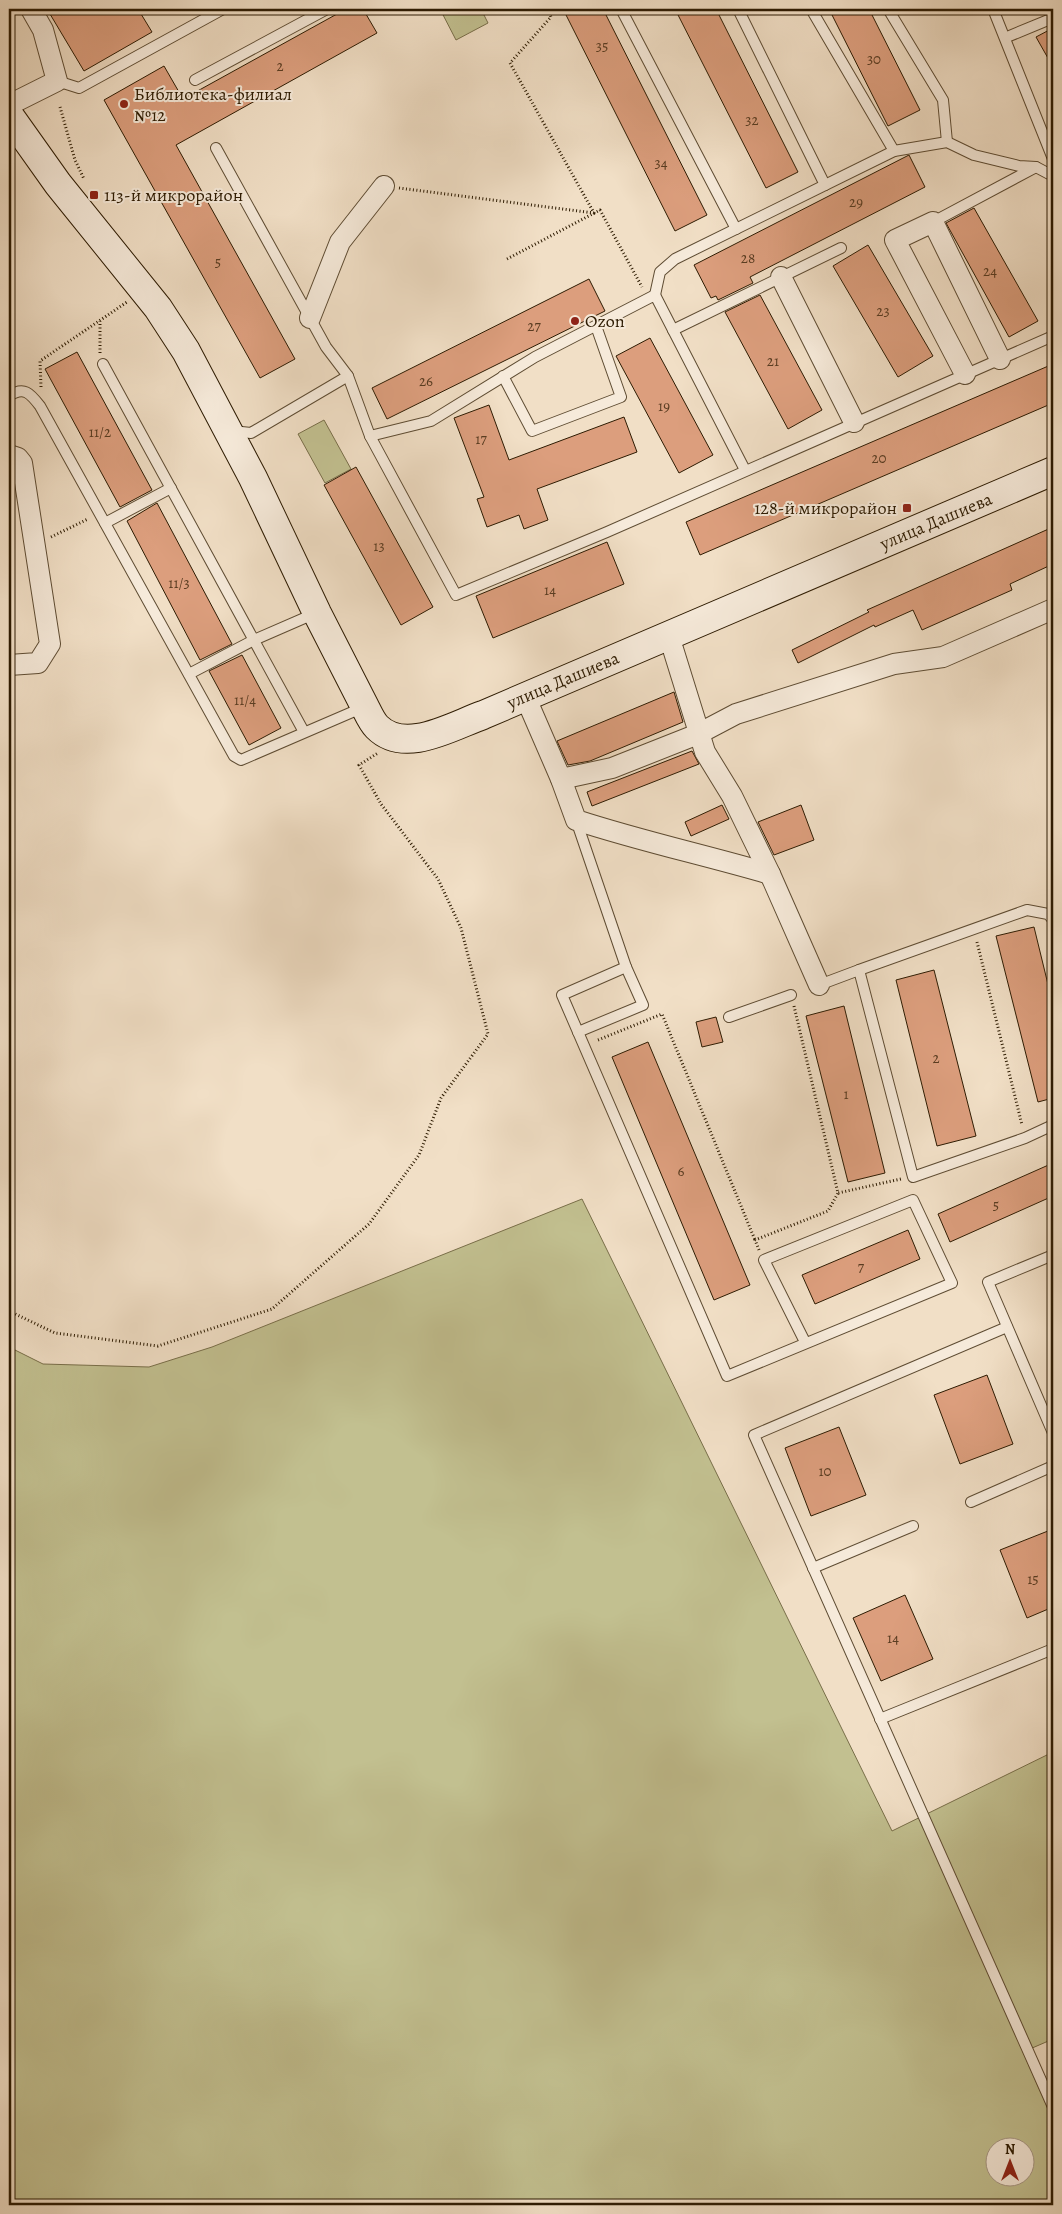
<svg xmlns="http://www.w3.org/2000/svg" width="1062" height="2214" viewBox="0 0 1062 2214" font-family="Alegreya,serif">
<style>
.green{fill:#c2c090;stroke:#786e49;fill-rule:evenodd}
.building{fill:#dc9e7d;stroke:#2d1b02}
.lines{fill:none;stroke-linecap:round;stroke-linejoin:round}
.lane-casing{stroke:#5e4c33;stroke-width:12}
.street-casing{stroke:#5e4c33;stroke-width:22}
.secondary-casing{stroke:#2d1b02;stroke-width:30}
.path{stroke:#2d1b02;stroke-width:3;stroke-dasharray:1 2.5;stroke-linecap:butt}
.lane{stroke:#f6eada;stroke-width:10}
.street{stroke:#f6eada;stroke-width:20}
.secondary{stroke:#f6eada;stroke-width:28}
.poi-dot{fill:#8f2418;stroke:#f6eada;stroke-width:2}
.labels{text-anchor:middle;stroke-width:4;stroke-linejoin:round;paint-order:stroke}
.number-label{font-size:15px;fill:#593c21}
.poi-label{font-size:18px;fill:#2d1b02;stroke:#f6eada;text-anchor:start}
.street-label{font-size:18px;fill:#2d1b02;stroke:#f6eada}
</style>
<rect width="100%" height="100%" fill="#f1dfc6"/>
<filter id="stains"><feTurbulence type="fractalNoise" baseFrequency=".004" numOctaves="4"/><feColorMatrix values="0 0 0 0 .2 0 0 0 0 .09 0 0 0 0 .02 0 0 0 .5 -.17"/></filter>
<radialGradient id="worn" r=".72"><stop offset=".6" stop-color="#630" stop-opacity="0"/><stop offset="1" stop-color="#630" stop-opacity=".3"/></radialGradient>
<g class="green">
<polygon points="440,9 481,9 488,23 456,40"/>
<polygon points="324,420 351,469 325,483 298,434"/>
<path d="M582 1199 892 1831 1053 1752V2039L1023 2052 1053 2120V2205H9V1347L43 1364 149 1367 212 1347ZM994 2146H1024V2176H994Z"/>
</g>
<g class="building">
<polygon points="47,9 138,9 152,32 84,71"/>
<polygon points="346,9 363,9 377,33 176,145 295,359 260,378 104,100 164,66 183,99"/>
<polygon points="563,9 603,9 707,215 675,231"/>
<polygon points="675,9 716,9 798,172 766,188"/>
<polygon points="829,9 869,9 920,110 888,126"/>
<polygon points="1053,28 1053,67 1036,37"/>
<polygon points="909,155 925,187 750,277 753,283 718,300 716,296 711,298 694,265"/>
<polygon points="974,208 1038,321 1009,337 946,223"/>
<polygon points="868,245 933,356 898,377 833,266"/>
<polygon points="589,279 605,311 387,419 372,388"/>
<polygon points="760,295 822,410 788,429 725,312"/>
<polygon points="650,338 713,455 679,473 616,356"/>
<polygon points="77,352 152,490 120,507 45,369"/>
<polygon points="1053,364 1053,403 700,555 686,522"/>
<polygon points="489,405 509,460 624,417 637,452 537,489 548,520 524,529 519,515 487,527 477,499 484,497 454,418"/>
<polygon points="356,467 433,607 401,625 324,485"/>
<polygon points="157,503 232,644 200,660 127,521"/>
<polygon points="1053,527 1053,564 1010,584 1012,590 922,630 913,610 875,627 874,625 798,663 792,650 869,612 867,610"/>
<polygon points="607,542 624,584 493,638 476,596"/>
<polygon points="242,655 281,728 249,745 209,671"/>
<polygon points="674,692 683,722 590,761 568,765 557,741"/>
<polygon points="692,751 699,764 592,806 587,792"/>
<polygon points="722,805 729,819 691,836 685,822"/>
<polygon points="801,805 814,840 774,855 758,822"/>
<polygon points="1034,927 1053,1005 1053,1098 1038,1102 996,936"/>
<polygon points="934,970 976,1136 937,1146 896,980"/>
<polygon points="844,1006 885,1173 848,1182 806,1016"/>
<polygon points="716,1017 723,1042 702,1047 696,1022"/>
<polygon points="648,1042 750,1285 714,1300 612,1057"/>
<polygon points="1053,1163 1053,1196 950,1242 938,1214"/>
<polygon points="908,1230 920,1259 815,1304 802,1275"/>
<polygon points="987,1375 1013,1444 960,1464 934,1395"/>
<polygon points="839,1427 866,1495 811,1516 785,1448"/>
<polygon points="1053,1529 1053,1607 1027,1618 1000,1550"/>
<polygon points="905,1595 933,1659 881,1681 853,1618"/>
</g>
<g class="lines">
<g class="lane-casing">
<g id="lane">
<polyline points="621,9 736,229"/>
<polyline points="738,9 825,185"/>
<polyline points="811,9 894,151"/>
<polyline points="888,9 943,100 947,142"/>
<polyline points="993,9 1053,159"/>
<polyline points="1007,37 1053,18"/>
<polyline points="195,80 327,9"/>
<polyline points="57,81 79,88 223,9"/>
<polyline points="216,148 326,347 348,376 251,433 232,431"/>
<polyline points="933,222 1036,167"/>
<polyline points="655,295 660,272 675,259 894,151 947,142 974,155 1019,166 1036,167 1053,176"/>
<polyline points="673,330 841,248"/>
<polyline points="103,364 304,732"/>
<polyline points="348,376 370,436 431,421 535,357 655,295 745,470"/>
<polyline points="503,376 532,431 621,397 596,326"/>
<path d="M9 396C24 386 30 393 40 406L234 756 241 760 364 707"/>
<polyline points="370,436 456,595 607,532 1053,336"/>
<polyline points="105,523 171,488"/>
<polyline points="189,674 254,640 316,613"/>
<polyline points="576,820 626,967 643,1005 578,1032"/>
<polyline points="626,967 562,995 727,1376 952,1283 913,1200 764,1260 805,1342"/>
<polyline points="859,970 1027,910 1048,914 1053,920"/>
<polyline points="819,985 859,970 913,1177 1025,1138 1053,1125"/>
<polyline points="729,1017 791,995"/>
<polyline points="1053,1255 988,1282 1053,1433"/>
<polyline points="1007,1327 754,1435 1053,2107"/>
<polyline points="971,1502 1053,1466"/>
<polyline points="813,1568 913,1526"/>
<polyline points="880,1719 1053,1649"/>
</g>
</g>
<g class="street-casing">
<g id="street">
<polyline points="9,105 57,81 43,30 31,9"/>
<polyline points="781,277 854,422"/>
<polyline points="310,318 340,242 384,186"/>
<polyline points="965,374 895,240 933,222 1000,359"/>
<polyline points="9,455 18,458 22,463 50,644 38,663 9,665"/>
<polyline points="669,636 705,752 732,796 770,874 819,985"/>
<path d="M525 696 561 779 576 820C640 841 705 855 770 874"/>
<polyline points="561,779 612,768 698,734 736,714 894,664 943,657 1053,609"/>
</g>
</g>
<g class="secondary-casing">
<path id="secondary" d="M9 115 58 184 158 308 186 351 253 478 317 613 365 707C368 713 372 722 377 727 405 755 452 726 483 715L1053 471"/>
</g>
<g class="path">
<polyline points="60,107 75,160 84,179"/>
<polyline points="399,188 594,213 510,63 551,17 548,9"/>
<polyline points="507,259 600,210 642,287"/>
<polyline points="100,353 100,321"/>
<polyline points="41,387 40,361 127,302"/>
<polyline points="51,537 88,519"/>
<polyline points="977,942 1022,1125"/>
<polyline points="794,1006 838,1193 901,1179"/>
<polyline points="598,1040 662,1014 755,1240"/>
<polyline points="759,1250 755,1240 828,1211 838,1193"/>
<polyline points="9,1311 55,1333 158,1346 272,1309 369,1224 419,1155 441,1098 488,1034 461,928 438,879 381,804 359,765 378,753"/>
</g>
<use href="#lane" class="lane"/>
<use href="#street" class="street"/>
<use href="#secondary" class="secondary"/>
</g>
<g class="poi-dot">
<circle cx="124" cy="104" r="5"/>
<rect x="89" y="190" width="10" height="10" rx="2.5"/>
<circle cx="575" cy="321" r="5"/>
<rect x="902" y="503" width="10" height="10" rx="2.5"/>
</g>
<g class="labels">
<g class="number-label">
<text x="602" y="51">35</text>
<text x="874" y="64">30</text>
<text x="280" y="71">2</text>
<text x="752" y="125">32</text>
<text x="661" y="168">34</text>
<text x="856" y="207">29</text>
<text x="748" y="263">28</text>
<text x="218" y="267">5</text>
<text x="990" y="276">24</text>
<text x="883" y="316">23</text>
<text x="534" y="331">27</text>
<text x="773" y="366">21</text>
<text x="426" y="386">26</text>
<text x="664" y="411">19</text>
<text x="100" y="437">11/2</text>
<text x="481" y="444">17</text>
<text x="879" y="463">20</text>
<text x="379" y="551">13</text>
<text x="179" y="588">11/3</text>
<text x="550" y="595">14</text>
<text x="245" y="705">11/4</text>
<text x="936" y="1063">2</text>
<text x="846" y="1099">1</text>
<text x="681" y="1176">6</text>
<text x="996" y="1210">5</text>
<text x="861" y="1272">7</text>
<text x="825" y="1476">10</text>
<text x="1033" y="1584">15</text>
<text x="893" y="1643">14</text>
</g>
<g class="poi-label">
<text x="134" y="100">Библиотека-филиал<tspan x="134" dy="21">№12</tspan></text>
<text x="104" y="201">113-й микрорайон</text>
<text x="585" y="327">Ozon</text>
<text x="897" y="514" text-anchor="end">128-й микрорайон</text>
</g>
<g class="street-label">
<text transform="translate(936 521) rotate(-23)" y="6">улица Дашиева</text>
<text transform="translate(563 680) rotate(-23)" y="6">улица Дашиева</text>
</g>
</g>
<rect width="1062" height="2214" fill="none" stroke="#f1dfc6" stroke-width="30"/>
<rect x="10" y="10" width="1042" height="2194" fill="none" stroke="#2d1b02" stroke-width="2.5"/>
<rect x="15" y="15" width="1032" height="2184" fill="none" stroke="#2d1b02"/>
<g transform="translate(1010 2162)"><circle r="24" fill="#f6eada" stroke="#a69784"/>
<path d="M0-4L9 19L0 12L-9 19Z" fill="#8f2418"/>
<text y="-8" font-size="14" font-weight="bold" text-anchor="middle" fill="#2d1b02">N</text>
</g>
<rect width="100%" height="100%" filter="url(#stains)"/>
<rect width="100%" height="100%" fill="url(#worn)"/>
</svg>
